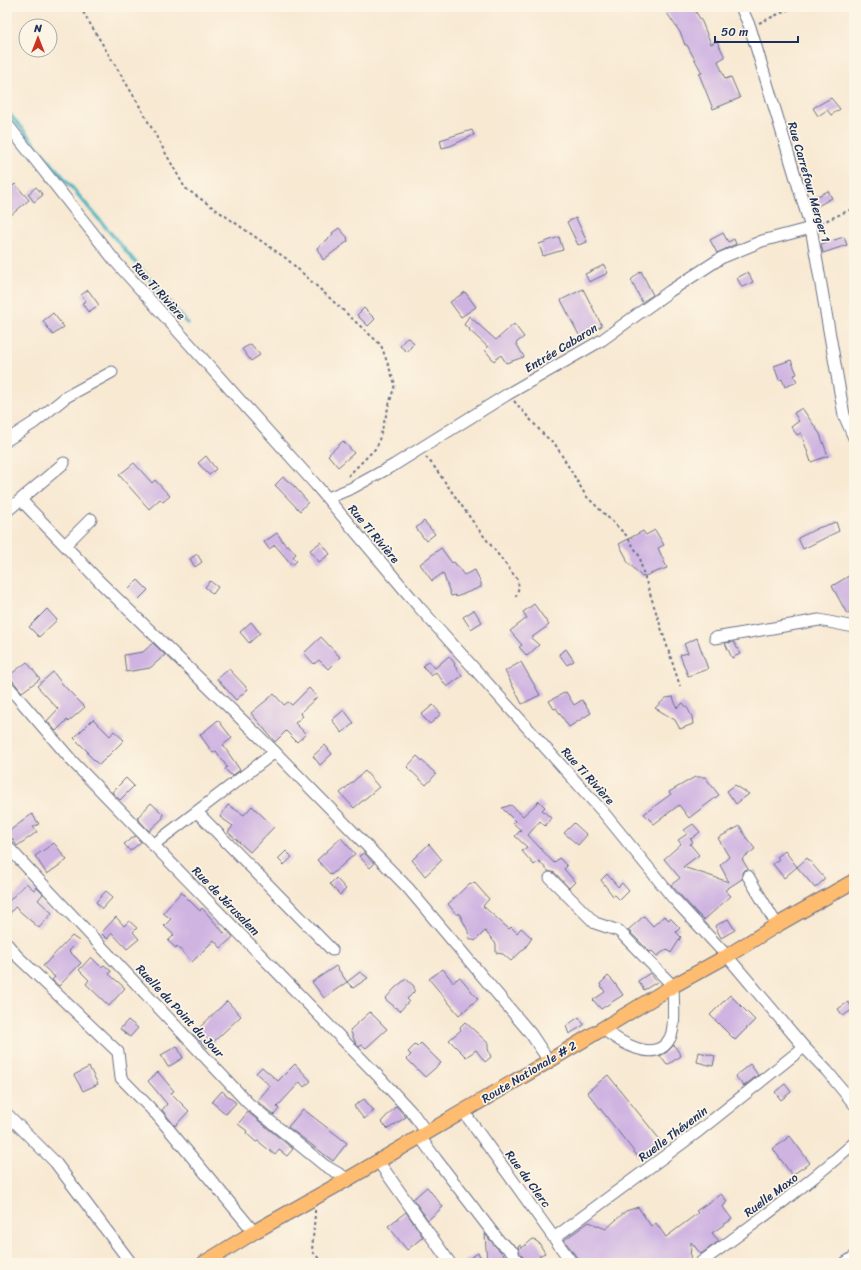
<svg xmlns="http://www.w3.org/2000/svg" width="861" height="1270" viewBox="0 0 861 1270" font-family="Sriracha,sans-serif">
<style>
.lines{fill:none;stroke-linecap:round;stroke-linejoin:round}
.stream{stroke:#47b4c3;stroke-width:3.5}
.building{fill:#cfb4e2}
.minor-casing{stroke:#687087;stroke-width:13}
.major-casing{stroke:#687087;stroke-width:16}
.path{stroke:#687087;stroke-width:2;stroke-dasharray:3 3;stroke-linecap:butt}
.minor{stroke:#fff;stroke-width:11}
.major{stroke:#febc70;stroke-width:14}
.labels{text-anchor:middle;stroke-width:3.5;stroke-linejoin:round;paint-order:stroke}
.street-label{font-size:12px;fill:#1b2f5e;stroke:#fcf5e5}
</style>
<rect width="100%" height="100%" fill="#fcf5e5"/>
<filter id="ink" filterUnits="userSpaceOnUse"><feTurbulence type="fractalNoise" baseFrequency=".025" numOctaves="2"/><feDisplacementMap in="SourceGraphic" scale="8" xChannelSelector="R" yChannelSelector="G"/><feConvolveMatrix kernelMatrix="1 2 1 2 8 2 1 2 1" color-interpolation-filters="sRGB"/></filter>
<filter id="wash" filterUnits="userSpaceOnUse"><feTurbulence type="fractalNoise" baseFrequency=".012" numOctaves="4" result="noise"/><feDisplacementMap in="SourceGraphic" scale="16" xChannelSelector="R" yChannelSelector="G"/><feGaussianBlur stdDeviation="0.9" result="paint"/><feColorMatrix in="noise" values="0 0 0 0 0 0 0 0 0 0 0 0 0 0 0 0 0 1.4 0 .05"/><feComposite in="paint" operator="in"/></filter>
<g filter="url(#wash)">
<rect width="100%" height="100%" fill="#f8e9d3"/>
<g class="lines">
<polyline class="stream" points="7,111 187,323"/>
</g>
<g id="blocks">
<g class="building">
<polygon points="663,7 693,7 702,22 711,44 717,41 725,57 718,61 725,79 731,77 740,98 713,109 699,74 702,73 687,45 685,45 681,34"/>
<polygon points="831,98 840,109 831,115 827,110 818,116 813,108"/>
<polygon points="472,130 474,135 450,146 442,148 440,140"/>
<polygon points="15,184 29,200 11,215 7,211 7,191"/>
<polygon points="36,187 43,195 34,202 28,194"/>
<polygon points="828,191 832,198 816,207 812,199"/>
<polygon points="576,218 587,242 578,245 567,222"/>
<polygon points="339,228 348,238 347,239 348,241 323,260 317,248 333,235 332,233"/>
<polygon points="723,233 728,242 734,239 736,244 717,253 710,240"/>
<polygon points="559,237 563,250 543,256 539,244"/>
<polygon points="844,237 847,245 823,253 821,244"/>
<polygon points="604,265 608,273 589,282 585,274"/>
<polygon points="641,271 653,295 642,302 631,280"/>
<polygon points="748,272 753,282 742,287 737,278"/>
<polygon points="583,289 602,326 580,337 561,300"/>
<polygon points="88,290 99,305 88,312 82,303 86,301 81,295"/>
<polygon points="465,292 476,307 461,317 450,302"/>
<polygon points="364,308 375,319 368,326 357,315"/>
<polygon points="53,313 64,327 53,335 43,321"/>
<polygon points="469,316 496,340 514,324 524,337 516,343 524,357 506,363 501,355 494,361 485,350 488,347 469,330 470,329 464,325"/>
<polygon points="407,337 414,343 407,352 400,346"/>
<polygon points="251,344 260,355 251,361 242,349"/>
<polygon points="791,360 797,374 794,375 797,382 785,387 782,379 779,380 774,366"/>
<polygon points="802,408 820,434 828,456 811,462 801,433 797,435 791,427 799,421 794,413"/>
<polygon points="343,441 354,453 338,467 328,455"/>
<polygon points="206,456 216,469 209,475 198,463"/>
<polygon points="134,463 152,483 155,480 170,496 163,502 160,499 149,509 119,475"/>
<polygon points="283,477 294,486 308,502 300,511 275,485"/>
<polygon points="424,521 435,534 426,541 416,528"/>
<polygon points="836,522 839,531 803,549 798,538 818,528"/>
<polygon points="655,530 664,545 658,548 667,568 642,577 626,560 627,559 619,544 643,531 646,535"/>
<polygon points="277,533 286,546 288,545 296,554 293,557 297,561 292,565 275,545 269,549 264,542"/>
<polygon points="321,542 330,554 319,562 310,550"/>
<polygon points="441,548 452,563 454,562 464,575 475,570 481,583 481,587 456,597 455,595 451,596 443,573 432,581 420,564"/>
<polygon points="197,554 202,562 195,567 190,559"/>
<polygon points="854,573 854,611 847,614 832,586"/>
<polygon points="138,580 148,590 139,599 129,589"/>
<polygon points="210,581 218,587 213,594 205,587"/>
<polygon points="534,604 549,625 531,638 539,645 527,656 519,647 522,645 510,631 527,618 523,612"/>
<polygon points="47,609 57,620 39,637 29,627"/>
<polygon points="474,610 482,622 471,629 463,617"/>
<polygon points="251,622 260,633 249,643 240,632"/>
<polygon points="321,637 340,657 328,669 319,660 314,664 304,653"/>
<polygon points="697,638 708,669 688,676 680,655 688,653 684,644"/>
<polygon points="734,642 740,654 732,658 725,643"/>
<polygon points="153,643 165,655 150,668 126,672 124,655 143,652"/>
<polygon points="566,649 574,661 567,665 559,654"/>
<polygon points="449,656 455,664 454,665 462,676 447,687 436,672 431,676 423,666 429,661 435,668"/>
<polygon points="27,662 40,679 22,692 12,680 7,677"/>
<polygon points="521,662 540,695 522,704 505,671"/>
<polygon points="229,669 248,689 236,700 217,679"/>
<polygon points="53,672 64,686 85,707 68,722 67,720 56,731 47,721 58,709 37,686"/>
<polygon points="309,688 317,697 300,713 303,716 295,723 306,734 297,742 286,731 275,742 251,713 274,694 284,705 288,702 292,705"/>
<polygon points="566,692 574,705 582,700 591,713 569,727 556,708 554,709 549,701"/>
<polygon points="673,697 677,708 683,703 688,709 692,717 693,724 680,729 675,720 655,708 666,698"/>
<polygon points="433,705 441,714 430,724 421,715"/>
<polygon points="344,710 354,723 342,733 332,720"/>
<polygon points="93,719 110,736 114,731 124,740 99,765 87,753 88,752 74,738"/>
<polygon points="218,720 232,738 223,745 240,770 232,776 225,769 227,767 216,751 213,753 200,735"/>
<polygon points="325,745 332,754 320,765 313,756"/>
<polygon points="417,756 436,774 426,785 407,767"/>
<polygon points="365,771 379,787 354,808 340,793"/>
<polygon points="695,777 705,777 719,795 689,818 679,805 654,824 644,814 671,794 669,792"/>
<polygon points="126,778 134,786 120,800 112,792"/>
<polygon points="735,785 749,794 736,804 727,791"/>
<polygon points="539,801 545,807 542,810 551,818 545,826 540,821 528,835 554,863 559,858 567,866 564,869 575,882 569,888 555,873 548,871 539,861 534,865 522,851 527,847 515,836 521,830 513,823 515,821 502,808 511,805 523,816"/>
<polygon points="151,803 163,814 163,818 149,831 137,818"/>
<polygon points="228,805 244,815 252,806 274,827 250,852 228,832 233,826 220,817"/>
<polygon points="32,814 39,824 33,827 37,832 17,846 8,832"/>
<polygon points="574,823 587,835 578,845 564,833"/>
<polygon points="693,824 700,832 691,839 690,838 693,842 690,844 699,855 683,867 729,882 720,865 729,857 718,838 740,826 745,836 755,849 742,859 748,869 745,870 742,872 742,879 725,890 731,896 704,920 695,911 671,885 680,878 664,859 681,844 678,840 687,834 684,830"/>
<polygon points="135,836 141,842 130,851 124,844"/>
<polygon points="341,838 355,854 331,875 317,860"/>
<polygon points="54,843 67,860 47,874 35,856"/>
<polygon points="429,844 442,860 425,876 412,860"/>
<polygon points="286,851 292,857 284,865 278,859"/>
<polygon points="785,851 797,867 784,878 773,864 779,859 777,857"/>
<polygon points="364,853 374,864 370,868 359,856"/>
<polygon points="807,858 825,879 815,888 797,867"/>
<polygon points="607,874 618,887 622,883 629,891 620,900 615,895 613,896 601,880"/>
<polygon points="336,878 346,889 340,895 330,884"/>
<polygon points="474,882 489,899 483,906 509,929 511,927 517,933 521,928 532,938 525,948 511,961 503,954 496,953 496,944 485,931 475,941 469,938 468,931 459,913 457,915 448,904 470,883 472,884"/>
<polygon points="26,883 34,890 36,887 43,894 38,900 52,913 39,928 15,907 7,917 7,903"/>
<polygon points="106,891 113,897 102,909 96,902"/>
<polygon points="181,892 200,911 202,908 224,933 227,930 233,937 221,948 214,940 192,962 177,946 176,948 168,941 174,935 164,926 171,919 163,913"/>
<polygon points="644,916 653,926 664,916 669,920 670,918 680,928 676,932 681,937 671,953 667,949 657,956 652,951 650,952 628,930"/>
<polygon points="116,917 124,926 129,921 137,928 133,932 139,939 127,949 112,933 107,939 101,933"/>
<polygon points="728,919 735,930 721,938 715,926"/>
<polygon points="72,936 79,941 69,951 81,963 59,986 52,980 55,977 43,966"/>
<polygon points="91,957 101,967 104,965 111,971 109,974 125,988 109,1006 86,984 89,980 79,970"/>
<polygon points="336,966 347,982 324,998 312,982"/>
<polygon points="443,969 453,982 460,977 478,999 459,1015 429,979"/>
<polygon points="360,972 368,978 353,988 347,982"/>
<polygon points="650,973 657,982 644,990 638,981"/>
<polygon points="608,976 614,982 623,995 601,1009 593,1000 605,992 600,984"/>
<polygon points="406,979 414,986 414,992 407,999 409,1001 400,1011 385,999 395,988"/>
<polygon points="730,995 755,1020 735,1040 710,1015"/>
<polygon points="227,1001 241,1016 207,1048 193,1034"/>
<polygon points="848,1002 853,1009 843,1016 838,1009"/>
<polygon points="370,1012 387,1029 366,1048 362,1045 359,1047 356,1044 350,1030"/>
<polygon points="579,1017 584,1025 569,1034 566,1026"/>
<polygon points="128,1020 138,1028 130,1037 120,1029"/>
<polygon points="465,1022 488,1043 488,1049 491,1057 485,1062 476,1050 466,1057 449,1040 461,1030 460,1027"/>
<polygon points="421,1043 441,1063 425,1077 407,1059 411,1055 408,1052 415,1045 417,1047"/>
<polygon points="674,1045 681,1056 667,1065 660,1056 667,1052"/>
<polygon points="177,1046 183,1058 168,1067 161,1055"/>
<polygon points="699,1052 715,1056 713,1066 697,1062"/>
<polygon points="295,1064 311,1081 304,1087 300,1082 277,1107 279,1109 274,1115 257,1101 270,1086 256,1073 262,1067 278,1081"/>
<polygon points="750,1064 758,1075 744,1086 735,1076"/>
<polygon points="89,1067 98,1084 83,1091 74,1075"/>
<polygon points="158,1072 174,1091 171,1093 189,1111 175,1126 162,1110 167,1104 148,1081"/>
<polygon points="608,1075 661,1141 639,1158 587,1092"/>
<polygon points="785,1084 791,1092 781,1100 775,1092"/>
<polygon points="222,1091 236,1103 226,1114 212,1102"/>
<polygon points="364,1099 374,1111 364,1119 354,1106"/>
<polygon points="396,1106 406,1117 388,1129 381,1122"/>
<polygon points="303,1109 347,1143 333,1161 288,1127"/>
<polygon points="248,1112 293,1149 287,1156 279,1150 275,1155 258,1141 256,1142 246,1133 247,1131 238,1124"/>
<polygon points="790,1136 810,1163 792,1175 773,1149"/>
<polygon points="427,1187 443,1207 428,1220 413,1199"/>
<polygon points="721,1194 727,1201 723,1207 732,1219 712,1233 719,1241 701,1254 691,1242 690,1263 579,1263 578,1259 564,1240 589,1222 606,1229 626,1211 638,1207 651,1226 656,1223 666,1237 698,1213 696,1211"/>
<polygon points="406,1212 423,1237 407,1250 388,1226"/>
<polygon points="485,1234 495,1246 506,1257 507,1256 510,1263 487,1263"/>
<polygon points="533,1239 539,1243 545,1253 539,1256 540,1259 534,1263 527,1263 527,1261 520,1254 518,1247 520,1245 522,1248"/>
<polygon points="478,1253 484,1263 462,1263"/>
</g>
</g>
</g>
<g filter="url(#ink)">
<use href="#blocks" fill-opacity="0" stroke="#687087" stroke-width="1"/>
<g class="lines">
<g class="minor-casing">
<g id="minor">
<polyline points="741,7 750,27 811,228 844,415 854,438"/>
<polyline points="7,124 115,261 316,485 419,607 603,812 673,898 727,956 804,1047 827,1071 854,1104"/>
<polyline points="7,440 35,422 66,397 112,372"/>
<polyline points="328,498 352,488 394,465 508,394 602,340 670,291 721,258 762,241 811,228"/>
<polyline points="21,500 102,584 275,752 408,888 531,1034 549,1061"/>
<polyline points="7,511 64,463"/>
<polyline points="65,545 91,519"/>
<polyline points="715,638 819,620 854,627"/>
<polyline points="7,685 73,762 379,1077 414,1115 427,1133"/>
<polyline points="197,812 332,950"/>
<polyline points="153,845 275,752"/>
<polyline points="7,846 248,1103 324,1165 348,1179"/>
<polyline points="748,876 777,925"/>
<path d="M550 878 595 923 619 931 673 986C673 999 676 1027 670 1038 656 1066 618 1041 602 1028"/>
<polyline points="7,944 17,956 118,1052 121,1078 157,1115 254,1232"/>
<polyline points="463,1111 572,1263"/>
<polyline points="7,1114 55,1162 131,1263"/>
<polyline points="420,1137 436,1159 500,1242 513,1252 514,1257 520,1263"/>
<polyline points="378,1161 450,1263"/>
<polyline points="554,1238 700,1130 804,1047"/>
<path d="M700 1263C753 1225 805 1187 854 1143"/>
<polyline points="845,1263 854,1257"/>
</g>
</g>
<g class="major-casing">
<polyline id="major" points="204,1263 254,1232 348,1179 549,1061 673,986 727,956 777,925 854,881"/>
</g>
<g class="path">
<polyline points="80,7 135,98 185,188 287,259 381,345 395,384 377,447 348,476"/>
<polyline points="759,23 794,7"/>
<polyline points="821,223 854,208"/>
<polyline points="514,401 544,435 555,444 586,496 626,535 640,557 642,569 680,686"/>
<polyline points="426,457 433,465 476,526 517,579 519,587 515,599"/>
<polyline points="315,1210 315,1214 312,1251 323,1263"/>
</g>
<use href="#minor" class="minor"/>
<use href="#major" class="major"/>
</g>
</g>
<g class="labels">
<g class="street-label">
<text transform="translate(809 182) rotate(74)" y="4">Rue Carrefour Merger 1</text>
<text transform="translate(159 291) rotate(48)" y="4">Rue Ti Rivière</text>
<text transform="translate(561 348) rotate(-31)" y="4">Entrée Cabaron</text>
<text transform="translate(374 534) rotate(50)" y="4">Rue Ti Rivière</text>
<text transform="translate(588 776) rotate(48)" y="4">Rue Ti Rivière</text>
<text transform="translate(226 901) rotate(46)" y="4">Rue de Jérusalem</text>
<text transform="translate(180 1011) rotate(47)" y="4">Ruelle du Point du Jour</text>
<text transform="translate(529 1072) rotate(-31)" y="4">Route Nationale # 2</text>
<text transform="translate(673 1134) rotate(-37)" y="4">Ruelle Thévenin</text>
<text transform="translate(528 1179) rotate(54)" y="4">Rue du Clerc</text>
<text transform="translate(771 1195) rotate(-37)" y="4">Ruelle Maxo</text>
</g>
</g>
<rect width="861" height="1270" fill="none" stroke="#fcf5e5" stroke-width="24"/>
<g transform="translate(38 38)"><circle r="19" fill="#fcf5e5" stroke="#a2a6af"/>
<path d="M0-3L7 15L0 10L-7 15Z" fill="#c8321e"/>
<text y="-6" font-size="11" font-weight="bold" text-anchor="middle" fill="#1b2f5e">N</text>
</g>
<path d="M715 36v6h83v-6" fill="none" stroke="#1b2f5e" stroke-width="2"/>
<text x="721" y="36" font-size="12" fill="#1b2f5e" stroke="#fcf5e5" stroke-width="3" paint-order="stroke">50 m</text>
</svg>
